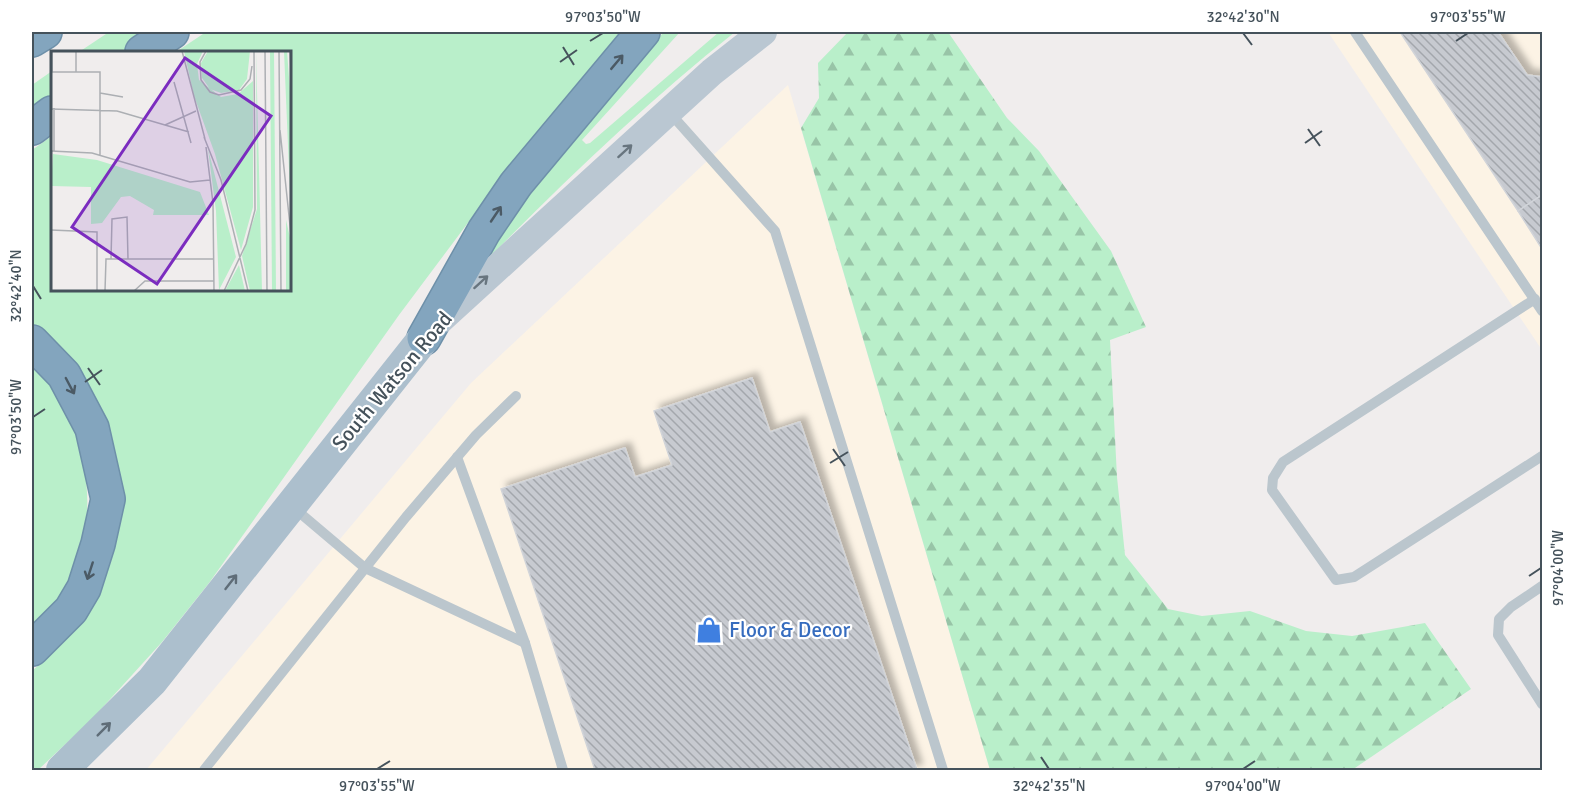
<svg xmlns="http://www.w3.org/2000/svg" width="1574" height="802" viewBox="0 0 1574 802" font-family="Signika,sans-serif">
<style>
.commercial{fill:#fcf3e5}
.green{fill:#b9efca}
.forest{fill:url(#forest-firs)}
.building{fill:url(#building-back-hatch);stroke:#d1d4d9;stroke-width:1.5;filter:url(#shadow)}
.lines{fill:none;stroke-linecap:round;stroke-linejoin:round}
.motorway-casing{stroke:#6e90a9;stroke-width:36}
.service{stroke:#bbc6cd;stroke-width:10}
.secondary{stroke:#bac7d2;stroke-width:28}
.primary{stroke:#acbfcd;stroke-width:32}
.motorway{stroke:#83a5be;stroke-width:33}
.oneway{stroke:#4b5a65}
.oneway2{stroke:#68757f}
.oneway3{stroke:#5f6d78}
.ticks{fill:none;stroke:#45525b;stroke-width:2}
.labels{text-anchor:middle;stroke-width:4.5;stroke-linejoin:round;paint-order:stroke}
.street-label{font-size:21px;fill:#45525b;stroke:#fff}
.shop-label{font-size:21px;fill:#366cbe;stroke:#fff;text-anchor:start}
.inset-road{fill:none;stroke:#acafb3;stroke-width:1.5}
.view{fill:#7b2cbf;fill-opacity:0.15;stroke:#7b2cbf;stroke-width:3}
.inset-edge{fill:none;stroke:#45525b;stroke-width:3}
.neatline{fill:none;stroke:#45525b;stroke-width:2}
.ticks-label{font-size:15px;text-anchor:middle;fill:#45525b}
</style>
<defs>
<pattern id="forest-firs" width="22" height="20" patternUnits="userSpaceOnUse" patternTransform="scale(1.5)"><rect width="22" height="20" fill="#b9efca"/><path d="M5 1l3.5 6h-7zM16 11l3.5 6h-7z" fill="#98c4a7"/></pattern>
<pattern id="building-back-hatch" width="6" height="6" patternUnits="userSpaceOnUse" patternTransform="scale(1.5)"><rect width="6" height="6" fill="#c7cad0"/><path d="M-1 5l2 2M0 0l6 6M5-1l2 2" fill="none" stroke="#a3a7ac"/></pattern>
<filter id="shadow"><feDropShadow dx="5.5" dy="-5.5" stdDeviation="3" flood-color="#0004"/></filter>
</defs>
<rect width="100%" height="100%" fill="#f0eded"/>
<g class="commercial">
<polygon points="1328,32 1542,32 1542,350"/>
<polygon points="788,85 990,770 146,770 471,383"/>
</g>
<g class="green">
<polygon points="109,32 153,32 122,52 79,52"/>
<polygon points="206,32 628,32 488,196 399,315 209,583 162,642 93,718 38,770 32,770 32,671 60,646 79,622 113,462 32,330 32,150 52,136 52,290 290,290 290,52 176,52"/>
<path d="M664 32H680L582 140 586 144 590 143 719 32H735C647 102 564 181 485 262L481 250 628 70Z"/>
<polygon points="52,71 52,100 32,114 32,85"/>
<path d="M32 366C96 425 105 536 56 607 49 617 40 626 32 635Z"/>
</g>
<polygon class="forest" points="848,32 948,32 1007,118 1039,151 1111,251 1146,327 1110,340 1117,477 1125,555 1168,609 1202,616 1250,611 1306,631 1352,636 1425,623 1471,689 1352,770 990,770 801,128 819,98 818,63"/>
<g class="building">
<polygon points="1400,32 1498,32 1527,75 1542,77 1542,195 1518,211"/>
<polygon points="1542,195 1542,249 1518,211"/>
<polygon points="752,378 770,432 800,422 917,770 595,770 501,489 625,448 635,477 672,465 654,411"/>
</g>
<g class="lines">
<g class="motorway-casing">
<g id="motorway">
<polyline points="32,40 45,32"/>
<polyline points="142,52 172,32"/>
<polyline points="32,128 52,113"/>
<polyline points="424,338 484,231 516,184 643,32"/>
<polyline points="32,342 64,375 92,428 108,499 98,544 84,588 71,610 32,649"/>
</g>
</g>
<g class="service">
<polyline points="1355,32 1542,311"/>
<polyline points="670,113 775,231 943,770"/>
<polyline points="1535,299 1283,462 1273,478 1272,490 1336,580 1354,577 1542,456"/>
<polyline points="457,457 525,643 563,770"/>
<polyline points="294,508 365,568 525,643"/>
<polyline points="1542,586 1511,607 1499,619 1498,635 1542,704"/>
<polyline points="204,770 406,517 476,435 516,396"/>
</g>
<polyline class="secondary" points="440,320 712,72 763,32"/>
<polyline class="primary" points="62,770 152,681 424,338"/>
<use href="#motorway" class="motorway"/>
</g>
<defs><path id="oneway-shaft" d="M-6 0H5M1.5-3L5.5 0L1.5 3" fill="none" stroke-width="1.6" stroke-linecap="round" stroke-linejoin="round" transform="scale(1.5)"/></defs>
<g class="oneway">
<use href="#oneway-shaft" transform="translate(617 62) rotate(-50)"/>
<use href="#oneway-shaft" transform="translate(496 214) rotate(-56)"/>
<use href="#oneway-shaft" transform="translate(70 386) rotate(62)"/>
<use href="#oneway-shaft" transform="translate(90 571) rotate(108)"/>
</g>
<g class="oneway2">
<use href="#oneway-shaft" transform="translate(625 151) rotate(-42)"/>
<use href="#oneway-shaft" transform="translate(481 282) rotate(-42)"/>
</g>
<g class="oneway3">
<use href="#oneway-shaft" transform="translate(231 582) rotate(-52)"/>
<use href="#oneway-shaft" transform="translate(104 729) rotate(-45)"/>
</g>
<path class="ticks" d="M1243 33 1252 45M590 41 603 33M1456 41 1468 33M563 47 574 65M560 62 577 50M1308 129 1320 146M1305 143 1322 131M33 286 41 299M88 368 100 385M85 382 102 370M33 417 45 409M833 449 845 466M830 463 848 452M1529 576 1541 568M1041 757 1049 769M377 769 390 761M1243 769 1255 761"/>
<defs>
<g id="shop-bare" transform="scale(2.07)"><path d="M-5-2.5h2.3a2.7 3.5 0 0 1 5.4 0H5L5.5 6h-11ZM-1.5-2.5h3a1.5 2.3 0 0 0-3 0Z" fill="#3f7fe0" stroke="#fff" stroke-width="2.5" paint-order="stroke"/></g>
</defs>
<g fill-rule="evenodd">
<use href="#shop-bare" x="709" y="630"/>
</g>
<g class="labels">
<g class="street-label">
<text transform="translate(392 381) rotate(-50)" y="7">South Watson Road</text>
</g>
<g class="shop-label">
<text x="729" y="637">Floor &amp; Decor</text>
</g>
</g>
<g transform="translate(51 51)">
<rect width="240" height="240" fill="#f0eded"/>
<path d="M133 0H152L146 13 148 29 170 46 187 43 202 30V156L190 199 164 103 143 45ZM157 0H199L196 28 188 39 170 42 159 38 151 27 150 12ZM205 0 211 240H199L191 205 206 158ZM219 0H223L225 240H221ZM233 0H236L240 54V166ZM157 98 185 206 168 239 165 160ZM235 169 240 191V240H235ZM188 214 194 240H174Z" fill="#b9efca"/>
<path d="M2 103 46 109 149 141 158 164H102L103 159 79 145 70 146 51 172 40 173V136L0 135Z" fill="#b9efca"/>
<path class="inset-road" d="M1 0V21M25 0V21M131 0 154 88M155 0 149 11 150 29 159 41 168 44 190 39 199 28 201 15M214 0 216 240M228 0 230 240M239 0 240 19M0 21H49V104M123 31 140 92M49 42 72 46M0 58 66 60 138 81M114 74 145 60M229 79 240 184M153 86 170 129 197 240M155 96 162 152 163 240M0 100 41 102 139 131 159 129M3 100V57M0 179 46 181V240M60 208 61 168 76 166 77 208M54 240 55 208H162M83 240 94 230H163M173 240 195 193 204 159 203 0"/>
<path class="view" d="M134 7 220 65 106 233 21 176Z"/>
<rect width="240" height="240" class="inset-edge"/>
</g>
<rect width="1574" height="802" fill="none" stroke="#ffffff" stroke-width="66"/>
<rect x="33" y="33" width="1508" height="736" class="neatline"/>
<g class="ticks-label">
<text x="603" y="22">97°03'50"W</text>
<text x="1243" y="22">32°42'30"N</text>
<text x="1468" y="22">97°03'55"W</text>
<text transform="translate(16 286) rotate(-90)" y="5">32°42'40"N</text>
<text transform="translate(16 417) rotate(-90)" y="5">97°03'50"W</text>
<text transform="translate(1558 568) rotate(-90)" y="5">97°04'00"W</text>
<text x="377" y="791">97°03'55"W</text>
<text x="1049" y="791">32°42'35"N</text>
<text x="1243" y="791">97°04'00"W</text>
</g>
</svg>
